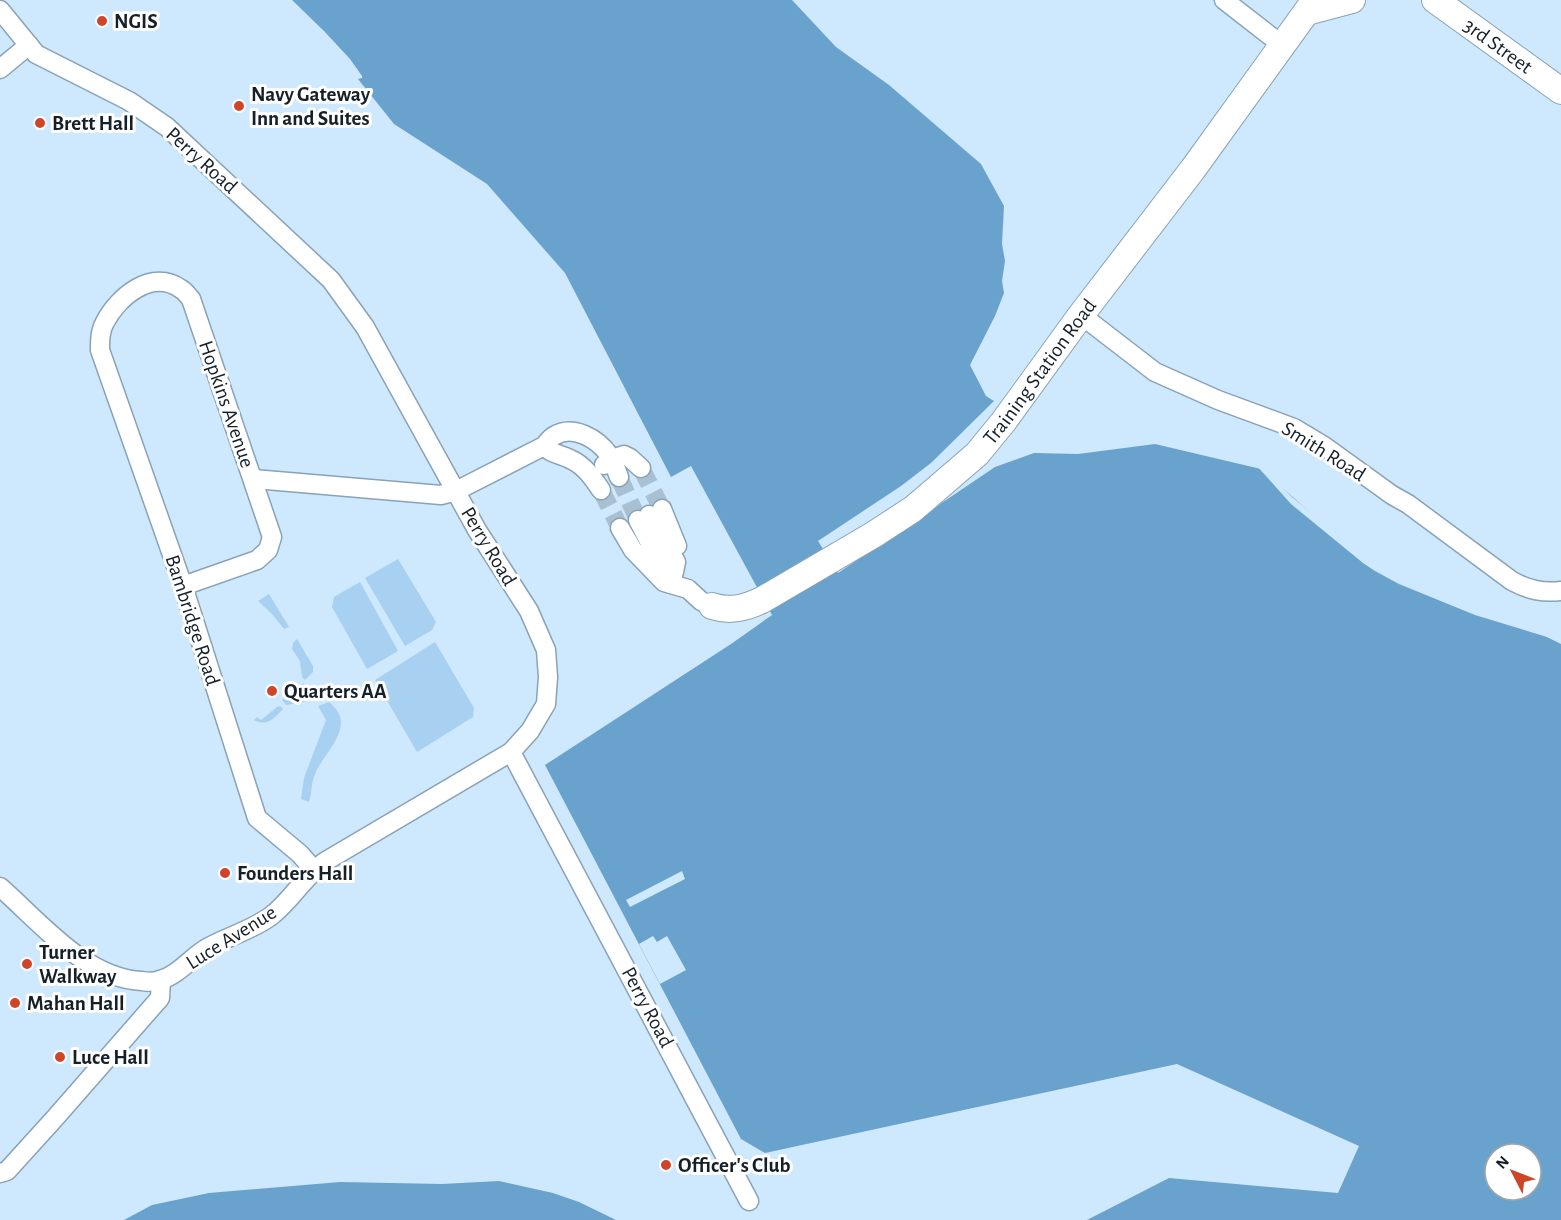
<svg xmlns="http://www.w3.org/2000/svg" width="1561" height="1220" viewBox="0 0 1561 1220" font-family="'Alegreya Sans',sans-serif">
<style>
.green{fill:#a7d0f1}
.water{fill:#6aa2ce;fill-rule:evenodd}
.pier{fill:#cee8fe}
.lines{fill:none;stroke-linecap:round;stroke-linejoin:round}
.street-tunnel{stroke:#a9c0d3;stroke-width:18;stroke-dasharray:18 9;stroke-linecap:butt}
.street-casing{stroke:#89a2b7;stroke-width:21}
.secondary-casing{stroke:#89a2b7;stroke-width:28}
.street{stroke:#fff;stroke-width:18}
.secondary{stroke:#fff;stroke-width:26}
.poi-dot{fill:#d0452a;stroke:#fff;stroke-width:2}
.labels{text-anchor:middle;stroke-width:6;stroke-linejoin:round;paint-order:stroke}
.poi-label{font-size:21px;font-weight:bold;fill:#162028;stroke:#fff;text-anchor:start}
.street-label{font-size:21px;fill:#162028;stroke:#fff}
</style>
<rect width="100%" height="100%" fill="#cee8fe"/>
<g class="green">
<polygon points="398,559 436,622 432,630 405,646 365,578"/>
<polygon points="360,582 398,651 367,669 332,607 334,597"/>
<polygon points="269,594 289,627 284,629 273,615 258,601"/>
<polygon points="297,639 313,666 313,672 305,680 302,677 300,661 292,649 293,643"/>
<polygon points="435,642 474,708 473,717 417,752 375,680"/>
<polygon points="303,683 308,692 304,702 286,705 282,700 290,691 298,698 304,695 305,690 300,686"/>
<path d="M329 702C359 726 324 751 315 774 311 783 312 793 309 802L301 799 304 778 326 720 318 706Z"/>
<path d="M280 706 283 709C274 718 268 727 254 720L257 717 261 720 277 707Z"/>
</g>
<g class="water">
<path d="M289 0H792L836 47 889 85 981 164 1004 206 1002 244 1005 261 1002 281 1004 293 995 316 970 365 986 396 994 401 931 463 901 486 818 541 838 573 995 467 1034 453 1078 454 1155 444 1261 469 1370 565 1426 594 1531 630 1561 643V1220H1087L1169 1178 1338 1193 1359 1146 1177 1064 765 1153 741 1139 545 765 731 644 772 615 691 466 671 477 565 273 487 184 394 124 358 79 360 75ZM1495 1154H1531V1190H1495Z"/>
<polygon points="499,1181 553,1193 579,1202 616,1220 124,1220 152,1205 209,1193 340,1182 442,1184"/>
</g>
<g class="pier">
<polygon points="286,0 292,0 324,31 350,59 362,76 362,78 358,79 331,45"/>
<polygon points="1256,465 1262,467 1292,497 1372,562 1427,591 1468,607 1532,627 1561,640 1561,644 1547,637 1475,615 1399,584 1375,571 1363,563 1291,504"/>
<polygon points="682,871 685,879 630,907 626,900"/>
<polygon points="653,936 657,942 667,936 686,970 660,984 639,944"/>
</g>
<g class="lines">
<g class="street-tunnel">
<polyline points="641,468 662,509"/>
<polyline points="619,477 638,520"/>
<polyline points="601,490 620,528"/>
</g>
<g class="street-casing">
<g id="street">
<polyline points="1224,0 1282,45"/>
<path d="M0 10 36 54 129 101 167 127 331 280 365 327 477 530 529 611 546 650 548 677 546 704 530 731 511 752 326 861C304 876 292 900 271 916 252 930 229 936 209 947 192 956 179 975 160 980 155 982 148 982 142 981 86 979 40 922 0 887"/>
<polyline points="0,69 29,45"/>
<path d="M1081 315 1155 372 1218 400 1294 428 1324 446 1392 495 1408 504 1512 581C1529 590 1542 593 1561 591"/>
<path d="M544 446C551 454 560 454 570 459 584 465 593 478 601 490"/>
<polyline points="604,465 612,459 624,455 630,458 641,468"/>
<path d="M253 479 441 495 456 491 544 446C547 443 550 438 554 436 573 424 598 439 609 455 614 461 616 470 619 477"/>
<polyline points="662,509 677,546"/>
<polyline points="649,515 676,562 674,572"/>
<polyline points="638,520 649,541 673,577 672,584"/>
<polyline points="620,528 633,550 664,582 688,589 701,601 712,606"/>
<path d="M183 586 257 560 268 550 272 537 191 299C188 296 185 291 181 289 152 268 118 297 105 322 100 331 100 340 100 350L183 586 257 818 300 854 314 870"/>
<polyline points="511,752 749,1201"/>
<polyline points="0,1173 7,1171 55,1118 160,998 161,980"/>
</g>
</g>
<g class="secondary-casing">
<g id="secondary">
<path id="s1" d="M1435 0 1561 91"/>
<polyline points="1307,12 1352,0"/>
<path id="s2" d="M712 606C730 612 745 608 762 600L873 535 913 509 977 454 1004 421 1081 315 1193 169 1315 0"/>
</g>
</g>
<use href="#street" class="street"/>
<use href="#secondary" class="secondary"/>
</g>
<g class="poi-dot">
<circle cx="102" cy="21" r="6"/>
<circle cx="239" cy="106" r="6"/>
<circle cx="40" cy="123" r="6"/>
<circle cx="272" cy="691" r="6"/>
<circle cx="225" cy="873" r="6"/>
<circle cx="27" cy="964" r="6"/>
<circle cx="15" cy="1003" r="6"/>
<circle cx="60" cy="1057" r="6"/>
<circle cx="666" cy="1165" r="6"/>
</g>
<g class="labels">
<g class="poi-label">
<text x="114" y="28">NGIS</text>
<text x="251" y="101">Navy Gateway<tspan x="251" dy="24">Inn and Suites</tspan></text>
<text x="52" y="130">Brett Hall</text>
<text x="284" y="698">Quarters AA</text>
<text x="237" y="880">Founders Hall</text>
<text x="39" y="959">Turner<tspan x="39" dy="24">Walkway</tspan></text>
<text x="27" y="1010">Mahan Hall</text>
<text x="72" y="1064">Luce Hall</text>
<text x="678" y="1172">Officer's Club</text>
</g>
<g class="street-label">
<text dy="7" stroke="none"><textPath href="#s1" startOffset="78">3rd Street</textPath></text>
<text transform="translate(202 160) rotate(42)" y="7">Perry Road</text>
<text dy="7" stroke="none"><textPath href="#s2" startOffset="416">Training Station Road</textPath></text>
<text transform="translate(227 404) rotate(71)" y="7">Hopkins Avenue</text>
<text transform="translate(1324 451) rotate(32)" y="7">Smith Road</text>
<text transform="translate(489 546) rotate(59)" y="7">Perry Road</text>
<text transform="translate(193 620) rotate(72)" y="7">Bambridge Road</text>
<text transform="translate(231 937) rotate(-32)" y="7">Luce Avenue</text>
<text transform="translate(648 1007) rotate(62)" y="7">Perry Road</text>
</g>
</g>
<g transform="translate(1513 1172) rotate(312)"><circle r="28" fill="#ffffff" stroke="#a2a6a9" stroke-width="1.5"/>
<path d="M0-4.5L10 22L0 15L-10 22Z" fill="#d0452a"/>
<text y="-9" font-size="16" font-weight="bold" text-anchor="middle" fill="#162028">N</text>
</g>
</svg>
